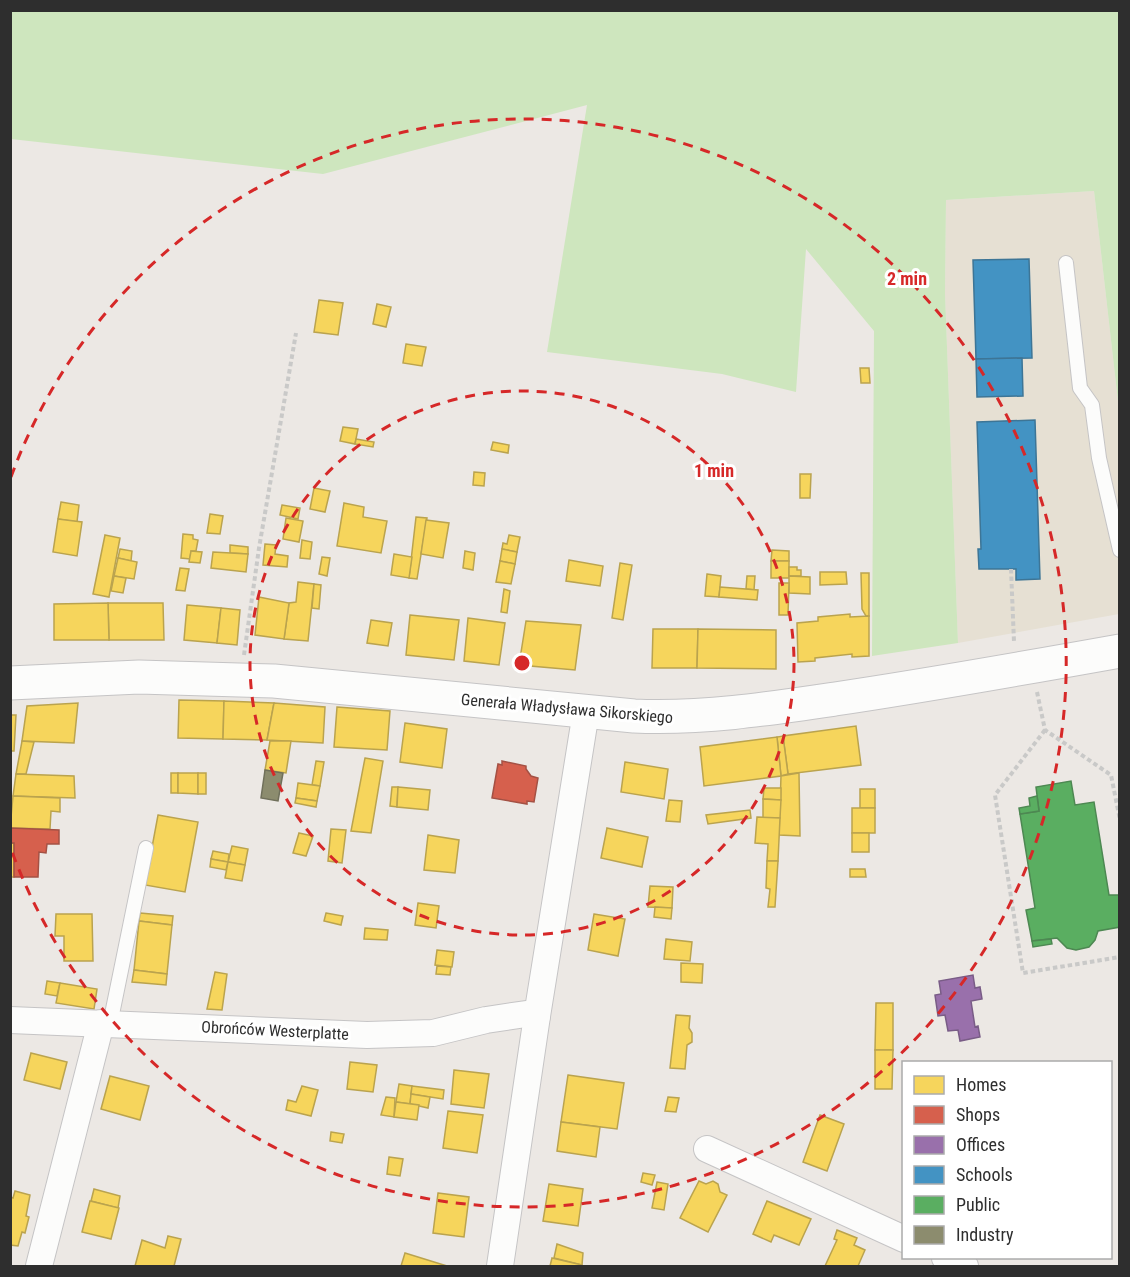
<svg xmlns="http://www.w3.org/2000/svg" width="1130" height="1277" viewBox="0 0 1130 1277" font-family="'Roboto Condensed',sans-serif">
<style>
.education{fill:#e6e0d3}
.green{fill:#cee6be}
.homes{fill:#f6d55c;stroke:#baa34e;stroke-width:1.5}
.shops{fill:#d6604d;stroke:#a45144;stroke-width:1.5}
.offices{fill:#9970ab;stroke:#795c86;stroke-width:1.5}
.schools{fill:#4393c3;stroke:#3d7596;stroke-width:1.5}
.public{fill:#5aae61;stroke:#4d8852;stroke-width:1.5}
.industry{fill:#8c8c6e;stroke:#70705b;stroke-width:1.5}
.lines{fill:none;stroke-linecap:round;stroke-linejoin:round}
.lane-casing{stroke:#c5c4c5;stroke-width:16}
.street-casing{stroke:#c5c4c5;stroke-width:28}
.secondary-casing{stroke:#c5c4c5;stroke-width:35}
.path{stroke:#c9c9c8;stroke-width:4;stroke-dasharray:4.5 3;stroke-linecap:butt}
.lane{stroke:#fcfcfb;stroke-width:14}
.street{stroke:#fcfcfb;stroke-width:26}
.secondary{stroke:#fcfcfb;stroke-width:33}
.ring{fill:none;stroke:#d62828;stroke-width:3;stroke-dasharray:10 8}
.labels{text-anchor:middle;stroke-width:6;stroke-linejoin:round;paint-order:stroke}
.street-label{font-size:16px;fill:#2e2e2e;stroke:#fff}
.centre{fill:#d62828;stroke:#fff;stroke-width:3}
.ring-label{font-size:18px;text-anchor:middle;font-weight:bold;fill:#d62828;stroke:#fff;stroke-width:6;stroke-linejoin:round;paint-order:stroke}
</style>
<rect width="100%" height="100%" fill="#ece8e4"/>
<polygon class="education" points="1094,191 1119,410 1119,614 958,643 945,293 946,200"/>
<polygon class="green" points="10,11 1119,11 1119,410 1094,191 946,200 945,293 958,643 872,656 874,331 806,249 796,392 722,374 547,352 587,105 323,174 11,139"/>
<g class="homes">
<polygon points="319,300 343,303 338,335 314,332"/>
<polygon points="377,304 391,307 386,327 373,324"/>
<polygon points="406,344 426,347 422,366 403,363"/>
<polygon points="860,368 869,368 870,383 861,383"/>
<polygon points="343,427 358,429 355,444 340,441"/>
<polygon points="356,439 374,442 373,447 355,444"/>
<polygon points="493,442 509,445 508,453 491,450"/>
<polygon points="474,472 485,473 484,486 473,485"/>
<polygon points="800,474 811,474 810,498 800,498"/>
<polygon points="314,488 330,491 325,512 310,509"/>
<polygon points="61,502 79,505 77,522 58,519"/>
<polygon points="344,503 364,507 363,517 387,521 381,553 337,546"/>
<polygon points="282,505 300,508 298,519 280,515"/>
<polygon points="210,514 223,516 220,534 207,533"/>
<polygon points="416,517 427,518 417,579 409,578"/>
<polygon points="286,518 303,521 299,542 283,539"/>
<polygon points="58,519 82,522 77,556 53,552"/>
<polygon points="426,520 449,523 443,558 421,554"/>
<polygon points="183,534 193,535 193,539 198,540 196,551 191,551 190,559 181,558"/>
<polygon points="105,535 120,538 109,597 93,594"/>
<polygon points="509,535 520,537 517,552 502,549 503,543 507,544"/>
<polygon points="302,540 312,542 310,559 300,558"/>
<polygon points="265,544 276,545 275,554 288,556 287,567 263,565"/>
<polygon points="230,545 248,547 248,554 230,553"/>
<polygon points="120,549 132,551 131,561 118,558"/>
<polygon points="502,549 517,552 515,564 500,561"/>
<polygon points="772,550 789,551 789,561 771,561"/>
<polygon points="191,551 202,552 200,563 189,562"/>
<polygon points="465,551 475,553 473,570 463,568"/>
<polygon points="213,552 248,554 246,572 211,568"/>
<polygon points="394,554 412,557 409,578 391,575"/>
<polygon points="322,557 330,558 327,576 319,574"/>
<polygon points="118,558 137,562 134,579 114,576"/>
<polygon points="569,560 603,566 600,586 566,581"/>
<polygon points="500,561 515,564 511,584 496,582"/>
<rect x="771" y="561" width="18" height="17"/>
<polygon points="620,563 632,565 623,620 612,618"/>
<polygon points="789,567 797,567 797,570 801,570 801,576 789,576"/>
<polygon points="180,568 189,569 185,591 176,590"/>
<polygon points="820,572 846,572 847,584 820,585"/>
<polygon points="861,573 869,573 869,616 866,616 862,609"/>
<polygon points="707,574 721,576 719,597 705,596"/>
<polygon points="114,576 126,578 123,593 111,591"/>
<polygon points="747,576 755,576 754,590 746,589"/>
<polygon points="789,576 810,577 810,594 789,593"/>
<polygon points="298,582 314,584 308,641 284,639 289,603 296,602"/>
<polygon points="779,583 789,583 788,615 779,615"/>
<polygon points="314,584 321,585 319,609 312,608"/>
<polygon points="720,587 758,590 757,600 719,597"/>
<polygon points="504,589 510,591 507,613 501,612"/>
<polygon points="259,597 289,603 284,639 255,635"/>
<polygon points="108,603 163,603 164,640 109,640"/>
<polygon points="108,603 109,640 54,640 54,604"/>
<polygon points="187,605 221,608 217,643 184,640"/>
<polygon points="221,608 240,610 237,645 217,643"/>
<polygon points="850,614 850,617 869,616 869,656 852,657 852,654 815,658 815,661 798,662 797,623 818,621 818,617"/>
<polygon points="410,615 459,620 454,660 406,655"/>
<polygon points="468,618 505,623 499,665 464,661"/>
<polygon points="371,620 392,623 388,646 367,643"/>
<polygon points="526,621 581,625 575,670 519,665"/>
<polygon points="653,629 698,629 697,668 652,668"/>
<polygon points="698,629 776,630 776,669 697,668"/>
<polygon points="179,700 224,701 223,739 178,738"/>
<polygon points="224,701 274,703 267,740 223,739"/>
<polygon points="78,703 74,743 22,741 27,706"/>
<polygon points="274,703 325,707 323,743 267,740"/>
<polygon points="337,707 390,711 387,750 334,747"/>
<polygon points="10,715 16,715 14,751 10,751"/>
<polygon points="405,723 447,729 442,768 400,762"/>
<polygon points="856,726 861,765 788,774 783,736"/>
<polygon points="783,736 788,774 781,776 777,737"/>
<polygon points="777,737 781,776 704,786 700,747"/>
<polygon points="22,741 34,742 26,774 16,774"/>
<polygon points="270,741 291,741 286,773 265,770"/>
<polygon points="365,758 383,761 371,833 351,831"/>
<polygon points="316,761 324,762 320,786 312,785"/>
<polygon points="625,762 668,769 664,799 621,792"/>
<rect x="171" y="773" width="7" height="20"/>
<polygon points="178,773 198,773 198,794 178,793"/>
<rect x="198" y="773" width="8" height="21"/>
<polygon points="799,773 800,836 779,835 781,776"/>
<polygon points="16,774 74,776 75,798 13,796"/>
<polygon points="298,783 320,786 317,801 296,798"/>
<polygon points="392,787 398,787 397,807 390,806"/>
<polygon points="398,787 430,790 428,810 397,807"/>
<polygon points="764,788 781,788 781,800 763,799"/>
<rect x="860" y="789" width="15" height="19"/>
<polygon points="13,796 60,798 60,812 51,811 50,829 10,828"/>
<polygon points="296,798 317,801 316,807 295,803"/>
<polygon points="763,799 781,800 780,818 763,818"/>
<polygon points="669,800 682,801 680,822 666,821"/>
<rect x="852" y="808" width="23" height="25"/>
<polygon points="750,810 751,818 708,824 706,815"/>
<polygon points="158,815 198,822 185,892 145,885"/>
<polygon points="757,817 780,818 778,861 767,861 768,844 755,843"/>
<polygon points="607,828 648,837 642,867 601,858"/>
<polygon points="331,829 346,830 342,863 328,861"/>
<polygon points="299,833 313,836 306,856 293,853"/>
<rect x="852" y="833" width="17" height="19"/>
<polygon points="428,835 459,840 455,873 424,870"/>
<rect x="10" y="843" width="4" height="34"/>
<polygon points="232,846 248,849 245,865 228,862"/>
<polygon points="213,851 229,854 228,862 211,859"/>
<polygon points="211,859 228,862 226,870 210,867"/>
<polygon points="767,861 778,861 775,907 768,907 770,889 766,888"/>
<polygon points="228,862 245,865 242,881 225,878"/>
<polygon points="850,869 865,869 866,877 850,877"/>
<polygon points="650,886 673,887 672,908 648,907"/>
<polygon points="418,903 439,906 436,928 415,925"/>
<polygon points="655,907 672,908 671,919 654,917"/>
<polygon points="140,913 173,916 172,925 139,921"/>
<polygon points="326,913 343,916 341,925 324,921"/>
<polygon points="56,914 92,914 93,961 64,961 64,936 55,936"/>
<polygon points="594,914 625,919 618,956 588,950"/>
<polygon points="139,921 172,925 167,974 134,970"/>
<polygon points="365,928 388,930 387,940 364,939"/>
<polygon points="666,939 692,942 690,961 664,959"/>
<polygon points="437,950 454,952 452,967 435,965"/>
<polygon points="681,963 703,964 702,983 681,982"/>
<polygon points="437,966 451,967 450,975 436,974"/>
<polygon points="134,970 167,974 166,985 132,982"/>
<polygon points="215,972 227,974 222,1010 207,1009"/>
<polygon points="47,981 60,983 57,996 45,994"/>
<polygon points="60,983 97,989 94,1009 56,1003"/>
<polygon points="876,1003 893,1003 893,1050 875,1050"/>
<polygon points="676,1015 690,1016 689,1028 692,1033 692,1042 687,1045 685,1069 670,1068"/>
<polygon points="875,1050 893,1050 892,1089 875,1089"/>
<polygon points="31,1053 67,1062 60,1089 24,1080"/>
<polygon points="350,1062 377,1065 373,1092 347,1089"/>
<polygon points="454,1070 489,1074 484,1108 451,1104"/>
<polygon points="568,1075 624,1083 617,1129 561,1122"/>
<polygon points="110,1076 149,1086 140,1120 101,1109"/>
<polygon points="399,1084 412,1086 410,1104 396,1102"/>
<polygon points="302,1086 318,1090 311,1116 286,1110 288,1100 296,1102"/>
<polygon points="412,1086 444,1090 443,1099 411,1094"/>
<polygon points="411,1094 430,1097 428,1108 410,1104"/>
<polygon points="386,1097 395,1098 394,1117 381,1115"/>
<polygon points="668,1097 679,1098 676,1112 665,1111"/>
<polygon points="396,1102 419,1105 417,1120 394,1117"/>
<polygon points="448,1111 483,1115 477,1153 443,1148"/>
<polygon points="820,1115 844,1124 827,1171 803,1162"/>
<polygon points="561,1122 600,1127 596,1157 557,1151"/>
<polygon points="331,1132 344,1134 342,1143 330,1141"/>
<polygon points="389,1157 403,1159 400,1176 387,1174"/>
<polygon points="643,1173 655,1175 652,1185 641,1182"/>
<polygon points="699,1181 706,1184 713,1181 718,1184 720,1192 727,1195 708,1232 680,1218"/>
<polygon points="657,1182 668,1184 664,1210 652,1208"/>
<polygon points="549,1184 583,1189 578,1226 543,1221"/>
<polygon points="94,1189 120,1196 118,1208 91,1201"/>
<polygon points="15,1191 30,1195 26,1216 29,1217 25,1233 22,1232 18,1246 10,1245 10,1197 13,1198"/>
<polygon points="438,1193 469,1197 464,1237 433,1233"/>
<polygon points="90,1201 119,1208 111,1239 82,1232"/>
<polygon points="767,1201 811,1219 799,1245 774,1235 771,1242 753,1234"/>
<polygon points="837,1230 857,1238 854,1245 865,1250 858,1266 825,1266 837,1240 834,1239"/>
<polygon points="168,1236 181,1239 174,1266 135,1266 142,1240 165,1248"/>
<polygon points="557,1244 583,1253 582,1265 554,1258"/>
<polygon points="405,1253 447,1266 401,1266"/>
<polygon points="552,1258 582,1265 582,1266 550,1266"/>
</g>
<g class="shops">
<polygon points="502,761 526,766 526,769 531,776 538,778 534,802 527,801 527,804 492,798 498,764 502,765"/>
<polygon points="10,828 59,830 59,844 47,844 46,853 39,852 38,877 14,877 14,843 10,843"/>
</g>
<polygon class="offices" points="973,975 975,988 980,987 982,999 971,1001 975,1027 978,1026 980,1037 960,1041 958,1030 948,1031 945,1015 938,1016 935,995 941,994 939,981"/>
<g class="schools">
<polygon points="1029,259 1032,358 976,359 973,260"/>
<polygon points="1022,358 1023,396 977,397 976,359"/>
<polygon points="1035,420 1040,579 1016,580 1016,569 979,569 978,549 981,549 977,422"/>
</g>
<g class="public">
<polygon points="1071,781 1075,805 1094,802 1109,895 1120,895 1120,927 1098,931 1095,940 1089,947 1076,950 1067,948 1057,938 1032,941 1026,910 1035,908 1020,814 1039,811 1036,787"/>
<polygon points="1037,796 1039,811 1020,814 1019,808 1030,806 1029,798"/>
<polygon points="1051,939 1052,944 1033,947 1032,941"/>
</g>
<polygon class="industry" points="265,770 283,773 278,801 261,798"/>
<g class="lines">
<g class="lane-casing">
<g id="lane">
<polyline points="1066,263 1080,388 1092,405 1099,458 1120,550"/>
<polyline points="110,1024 146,848"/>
</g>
</g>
<g class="street-casing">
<g id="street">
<polyline points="10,1020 367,1035 433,1033 486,1020 526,1014 537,1016"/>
<polyline points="707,1149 904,1239"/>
<polyline points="945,1258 965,1266"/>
<polyline points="39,1266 101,1023"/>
<polyline points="500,1266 537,1016 586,712"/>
</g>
</g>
<g class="secondary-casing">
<path id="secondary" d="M10 683 139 677 274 681 634 716C702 719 768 709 835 699 930 685 1025 668 1120 651"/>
</g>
<g class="path">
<polyline points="1011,569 1014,642"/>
<polyline points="244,655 259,548 296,333"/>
<polyline points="1037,692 1045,730 1111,775 1120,820"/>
<polyline points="1045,730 995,795 1023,973 1120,957"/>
</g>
<use href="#lane" class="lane"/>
<use href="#street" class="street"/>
<use href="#secondary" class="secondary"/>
</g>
<g class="ring">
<circle cx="522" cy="663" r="272"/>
<path d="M11 477A544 544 0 1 1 11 849"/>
</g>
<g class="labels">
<g class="street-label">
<text transform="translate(567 708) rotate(5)" y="6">Generała Władysława Sikorskiego</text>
<text transform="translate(275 1030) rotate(3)" y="6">Obrońców Westerplatte</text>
</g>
</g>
<circle cx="522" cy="663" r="9" class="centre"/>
<g class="ring-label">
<text x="907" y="285">2 min</text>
<text x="714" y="477">1 min</text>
</g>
<rect width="1130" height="1277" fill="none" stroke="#2e2e2e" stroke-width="24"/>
<rect x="902" y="1061" width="210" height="198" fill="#ffffff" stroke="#ababab" stroke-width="1.5"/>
<rect x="914" y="1076" width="30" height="18" fill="#f6d55c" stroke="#ababab" stroke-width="1.5"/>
<text x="956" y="1091" font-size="18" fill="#2e2e2e">Homes</text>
<rect x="914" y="1106" width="30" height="18" fill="#d6604d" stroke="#ababab" stroke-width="1.5"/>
<text x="956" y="1121" font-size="18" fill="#2e2e2e">Shops</text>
<rect x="914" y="1136" width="30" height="18" fill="#9970ab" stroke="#ababab" stroke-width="1.5"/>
<text x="956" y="1151" font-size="18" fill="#2e2e2e">Offices</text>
<rect x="914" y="1166" width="30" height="18" fill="#4393c3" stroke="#ababab" stroke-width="1.5"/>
<text x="956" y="1181" font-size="18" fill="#2e2e2e">Schools</text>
<rect x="914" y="1196" width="30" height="18" fill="#5aae61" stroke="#ababab" stroke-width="1.5"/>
<text x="956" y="1211" font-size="18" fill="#2e2e2e">Public</text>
<rect x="914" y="1226" width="30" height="18" fill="#8c8c6e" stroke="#ababab" stroke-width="1.5"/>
<text x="956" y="1241" font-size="18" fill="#2e2e2e">Industry</text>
</svg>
